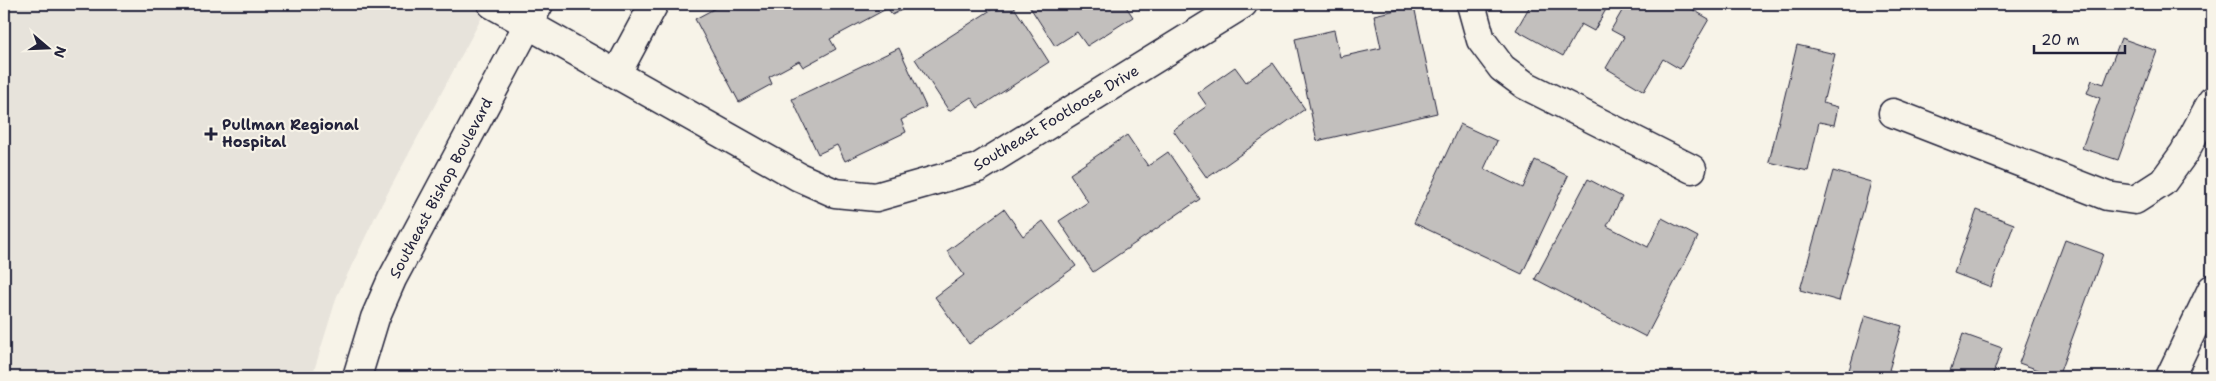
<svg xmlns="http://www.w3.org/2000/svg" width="2216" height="381" viewBox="0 0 2216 381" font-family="'Shantell Sans',sans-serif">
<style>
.built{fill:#e7e3db}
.building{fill:#c2bfbd;stroke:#22223b}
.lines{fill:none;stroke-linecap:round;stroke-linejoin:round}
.minor-casing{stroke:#22223b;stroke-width:31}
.minor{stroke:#f7f3e8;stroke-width:28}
.poi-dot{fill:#22223b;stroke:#f7f3e8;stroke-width:2}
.labels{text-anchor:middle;stroke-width:4.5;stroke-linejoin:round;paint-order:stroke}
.street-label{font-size:15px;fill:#22223b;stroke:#f7f3e8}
.poi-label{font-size:15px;font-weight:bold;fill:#22223b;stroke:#f7f3e8;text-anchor:start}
</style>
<rect width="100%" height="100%" fill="#f7f3e8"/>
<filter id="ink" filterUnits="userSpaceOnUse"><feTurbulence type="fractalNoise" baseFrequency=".02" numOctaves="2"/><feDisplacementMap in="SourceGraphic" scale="10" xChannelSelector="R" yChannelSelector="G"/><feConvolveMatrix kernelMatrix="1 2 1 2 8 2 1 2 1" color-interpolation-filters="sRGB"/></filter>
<g filter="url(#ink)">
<polygon class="built" points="4,4 489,4 376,215 337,296 312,377 4,377"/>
<g class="building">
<polygon points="723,4 913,4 892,15 888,8 830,39 836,49 803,67 799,61 769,77 772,84 739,102 695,19"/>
<polygon points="1000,4 1012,4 1049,62 978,108 971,97 949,111 915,59"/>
<polygon points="1028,4 1128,4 1125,5 1133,17 1087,46 1077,32 1055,46"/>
<polygon points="1531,4 1609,4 1594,31 1581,24 1563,56 1516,30"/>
<polygon points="1626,4 1683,4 1709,19 1680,69 1663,59 1644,91 1606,68 1624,37 1611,30"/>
<polygon points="1414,6 1437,113 1317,141 1295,39 1334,30 1340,57 1381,48 1374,15"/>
<polygon points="2121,38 2157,51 2118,160 2082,148 2100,98 2087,93 2092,80 2104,84"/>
<polygon points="1797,45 1835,54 1823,103 1838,107 1834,125 1819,122 1808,171 1769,162"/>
<polygon points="899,48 926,107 901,120 906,132 845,161 837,145 818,154 792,99"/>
<polygon points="1273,63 1305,109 1207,178 1173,130 1207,106 1198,93 1235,67 1246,82"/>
<polygon points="1460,124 1497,141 1484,169 1523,188 1535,160 1568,176 1522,274 1414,223"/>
<polygon points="1127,135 1148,166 1168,152 1200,199 1093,272 1059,221 1088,202 1070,174"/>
<polygon points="1833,171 1871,182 1839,301 1800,290"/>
<polygon points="1588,179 1622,197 1607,226 1648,247 1662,218 1698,237 1646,337 1535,279"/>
<polygon points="1004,209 1023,236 1043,221 1076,266 969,344 935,297 964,275 947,251"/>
<polygon points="1977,210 2014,224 1991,287 1954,273"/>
<polygon points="2065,240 2103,254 2058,377 2019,363"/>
<polygon points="1865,315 1902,326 1889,370 1905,374 1904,377 1847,377"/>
<polygon points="1963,334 2002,348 1992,377 1948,377"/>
</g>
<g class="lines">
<g class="minor-casing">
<g id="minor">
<polyline points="492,4 799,177 835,193 876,197 978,168 1243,4"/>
<polyline points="1471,4 1481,40 1502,68 1525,85 1692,169"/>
<polyline points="617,73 654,4"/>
<polyline points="1893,113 2107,196 2135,200 2163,182 2184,153 2212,101"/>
<polyline points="357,377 375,318 392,279 539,4"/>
<polyline points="2170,377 2212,289"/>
</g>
</g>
<use href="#minor" class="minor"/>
</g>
</g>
<path class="poi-dot" d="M208.5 126.5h5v5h5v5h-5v5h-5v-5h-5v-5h5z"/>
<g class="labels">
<g class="street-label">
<text transform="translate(1056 118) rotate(-31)" y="5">Southeast Footloose Drive</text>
<text transform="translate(441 188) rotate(-62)" y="5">Southeast Bishop Boulevard</text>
</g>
<g class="poi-label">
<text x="222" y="130">Pullman Regional<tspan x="222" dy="17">Hospital</tspan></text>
</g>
</g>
<rect width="2216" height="381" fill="none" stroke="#f7f3e8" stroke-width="20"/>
<rect x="10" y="10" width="2196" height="361" fill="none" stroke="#22223b" stroke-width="2" filter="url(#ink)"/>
<g transform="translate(48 48) rotate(109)" stroke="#f7f3e8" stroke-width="4" paint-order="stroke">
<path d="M0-4L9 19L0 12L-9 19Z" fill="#22223b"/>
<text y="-8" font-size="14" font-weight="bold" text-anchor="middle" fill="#22223b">N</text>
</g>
<path d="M2034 45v8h91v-8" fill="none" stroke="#22223b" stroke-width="2.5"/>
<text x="2041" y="45" font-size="15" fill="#22223b" stroke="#f7f3e8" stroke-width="4" paint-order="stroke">20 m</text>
</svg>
